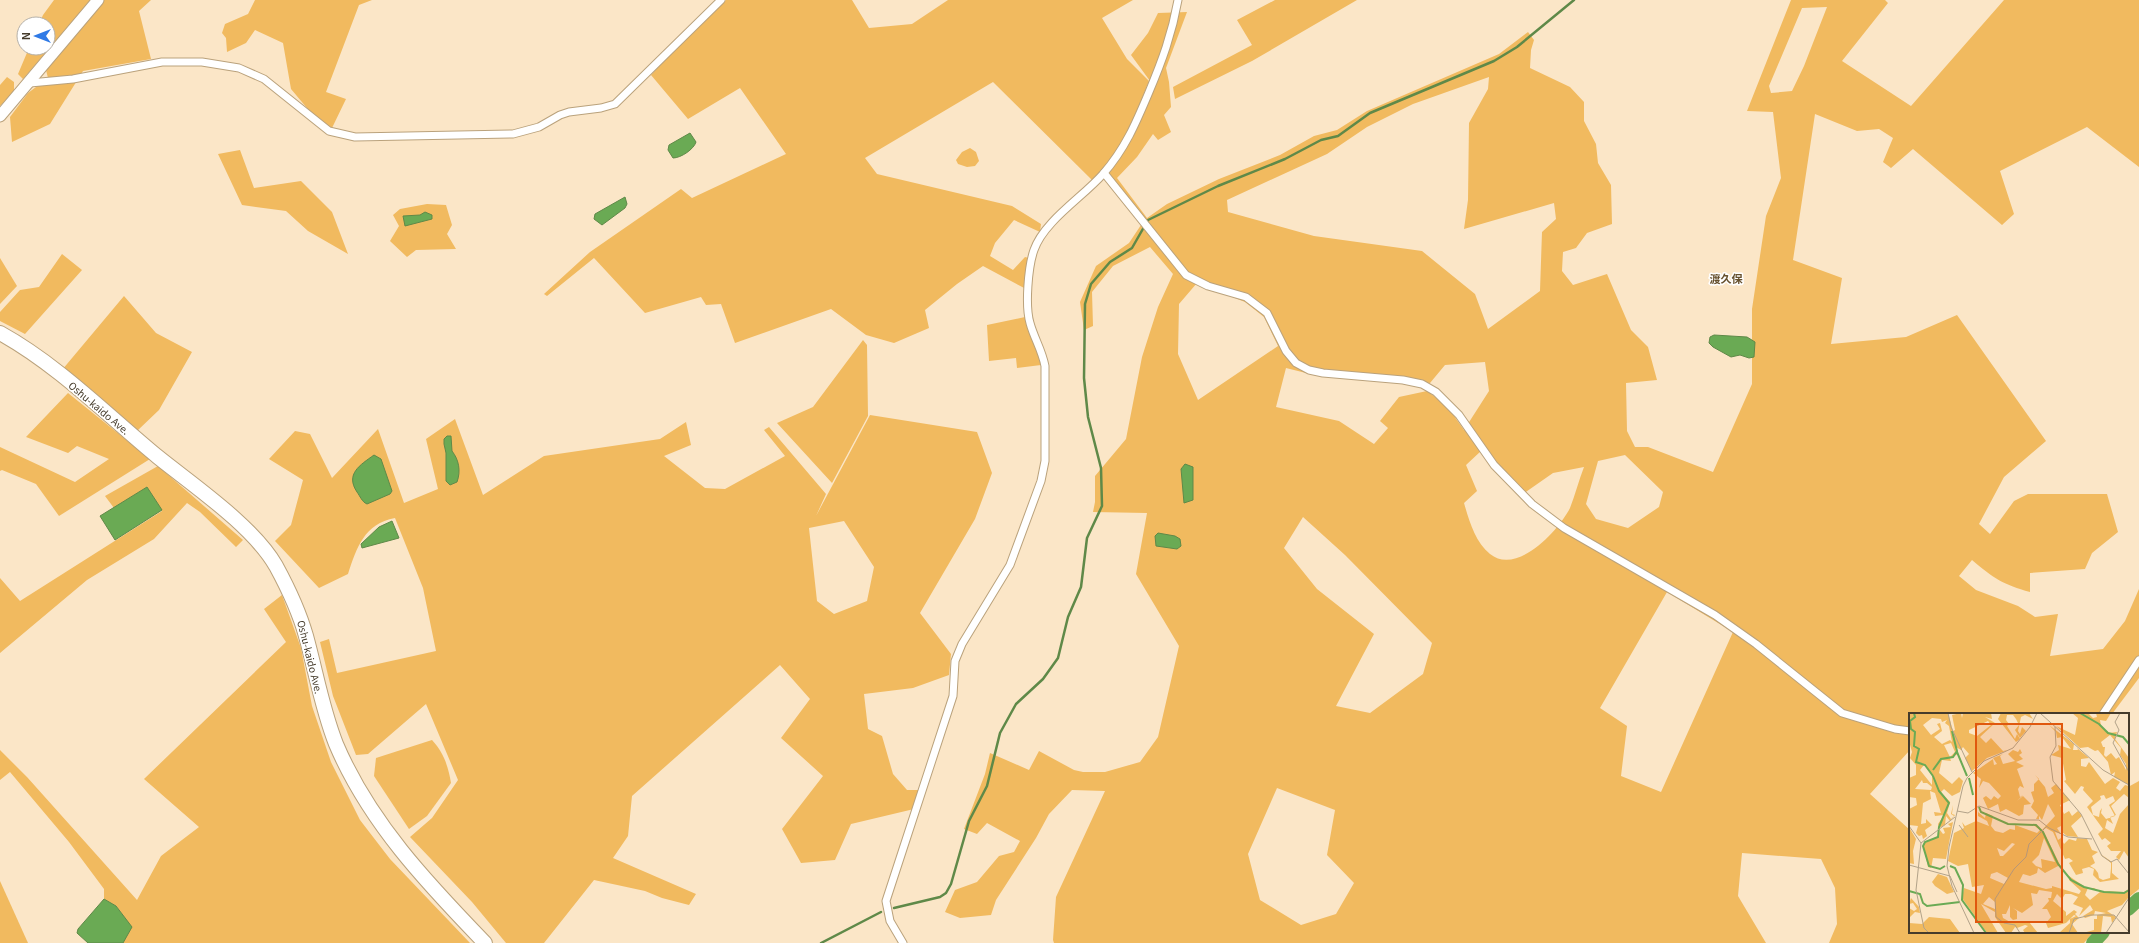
<svg xmlns="http://www.w3.org/2000/svg" width="2139" height="943" viewBox="0 0 2139 943" font-family="Georgia,'Noto Sans JP',serif">
<style>
.green{fill:#f1ba5f;fill-rule:evenodd}
.water{fill:#6aaa54;stroke:#5f8948}
.lines{fill:none;stroke-linecap:round;stroke-linejoin:round}
.stream{stroke:#5f8948;stroke-width:2.5}
.river{stroke:#6aaa54;stroke-width:14}
.street-casing{stroke:#baa27c;stroke-width:9}
.secondary-casing{stroke:#baa27c;stroke-width:13}
.highway-casing{stroke:#baa27c;stroke-width:16}
.street{stroke:#fff;stroke-width:7}
.secondary{stroke:#fff;stroke-width:11}
.highway{stroke:#fff;stroke-width:14}
.labels{text-anchor:middle;stroke-width:3;stroke-linejoin:round;paint-order:stroke}
.street-label{font-size:10px;fill:#453b2b;stroke:#fff}
.neighbourhood-label{font-size:11px;font-weight:bold;fill:#66502d;stroke:#fff}
.inset-river{fill:none;stroke:#6aaa54;stroke-width:2}
.inset-road{fill:none;stroke:#b2a289;stroke-width:1}
.view{fill:#e0580e;fill-opacity:0.15;stroke:#e0580e;stroke-width:2}
.inset-edge{fill:none;stroke:#453b2b;stroke-width:2}
</style>
<rect width="100%" height="100%" fill="#fbe6c7"/>
<g class="green">
<polygon points="54,0 91,0 23,79 18,74 29,48 48,48 48,24 39,24 43,15"/>
<polygon points="104,0 151,0 139,11 151,59 83,71 50,124 12,142 10,117 28,93 48,78 46,70"/>
<polygon points="255,0 372,0 359,5 326,92 346,99 332,128 317,120 291,89 283,43 255,30 246,43 227,52 226,38 222,33 225,24 248,14"/>
<path d="M726 0H852L869 28 912 24 948 0H1133L1102 18 1127 59 1149 81C1135 115 1122 157 1093 181L993 82 865 158 877 174 1012 206 1041 224 1040 232 1014 220 995 243 990 256 1013 270 1025 257 1029 258 1026 289 983 266 957 284 925 310 929 328 894 343 866 335 831 309 735 343 721 304 706 305 701 297 645 313 594 258 547 296 544 294 590 252 681 189 692 198 786 154 740 88 688 119 651 75 691 31Z"/>
<polygon points="1275,0 1357,0 1252,61 1175,99 1173,87 1252,45 1237,20"/>
<path d="M1791 0H1885L1888 3 1842 61 1911 106 2004 0H2139V167L2087 127 2000 171 2014 214 2002 225 1913 149 1891 168 1883 162 1893 138 1879 129 1857 131 1815 114 1793 260 1842 278 1831 344 1906 337 1957 315 2046 441 2004 477 1979 524 1990 534 2014 501 2028 494H2107L2118 532 2092 553 2085 569 2030 573V592C2004 585 1993 578 1972 560L1959 576 1976 590 2018 606 2035 617 2058 614 2050 656 2103 649 2125 621 2139 589V678L2112 714H1910V750L1870 794 1910 830V932H2093L2084 943H1829L1837 924 1835 888 1821 859 1742 853 1738 896 1766 943H1054L1053 940 1056 897 1105 791 1072 790 1049 814 1036 838 996 900 991 915 960 918 945 912 955 890 977 882 999 856 1014 852 1020 841 987 823 977 834 964 829 985 774 990 753 1029 770 1039 751 1074 770 1083 772H1105L1140 762 1158 737 1179 646 1136 574 1147 513 1093 512 1095 502V476L1126 439 1142 357 1158 307 1173 274 1150 247 1113 266 1092 292 1093 326 1084 330 1080 302 1096 266 1129 243 1141 225 1103 178 1124 143 1150 81 1131 55 1148 33 1158 13 1187 12 1166 68 1169 82 1171 107 1164 115 1171 132 1158 140 1153 134 1137 157 1117 178 1147 218 1167 204 1219 179 1280 155 1314 136 1337 130 1367 111 1499 54 1528 32 1534 40 1531 50 1530 68 1570 87 1584 102V121L1596 144 1598 163 1611 185 1612 224 1587 233 1576 248 1563 252 1562 271 1573 285 1607 274 1631 330 1648 347 1657 380 1626 383 1627 431 1635 447H1648L1713 472 1752 384V309L1766 216 1781 178 1773 112 1747 111ZM1827 7 1804 66 1792 91 1771 93 1769 86 1802 8ZM1489 77 1488 89 1469 123 1468 200 1464 229 1554 203 1556 219 1542 232 1540 291 1488 329 1475 294 1422 251 1314 236 1228 212 1227 200 1327 154 1367 127 1413 104ZM1197 283 1245 302 1264 317 1278 346 1198 400 1178 354 1179 304ZM1485 362 1489 391 1464 430 1447 406 1427 391 1399 397 1380 421 1388 428 1374 444 1339 421 1276 407 1286 368 1306 373 1430 383 1445 365ZM1481 451 1520 496 1553 473 1584 467C1579 480 1575 495 1570 508 1559 530 1517 576 1490 554 1475 542 1469 520 1464 503L1477 491 1466 465ZM1625 455 1663 492 1659 507 1628 528 1596 519 1586 504 1598 461ZM1303 517 1345 555 1432 643 1423 674 1370 713 1336 706 1374 634 1317 589 1284 548ZM1667 592 1733 632 1661 792 1621 776 1627 726 1600 708ZM1277 788 1335 810 1327 855 1354 883 1336 914 1301 925 1260 900 1248 854Z"/>
<polygon points="7,77 14,82 14,91 0,106 0,85"/>
<polygon points="970,148 976,152 979,161 975,166 967,167 958,164 956,160 962,152"/>
<polygon points="240,150 254,188 301,181 332,212 348,254 308,231 286,211 242,205 218,154"/>
<polygon points="427,204 446,205 452,225 447,234 456,249 416,250 407,257 390,241 399,226 393,215 400,209"/>
<polygon points="62,254 82,270 25,334 0,321 0,312 20,290 39,287"/>
<polygon points="0,258 17,286 0,304"/>
<polygon points="124,296 156,333 192,352 159,410 137,431 62,370"/>
<polygon points="1025,317 1039,353 1041,365 1017,368 1016,358 989,361 987,325"/>
<polygon points="863,340 867,345 868,416 832,483 777,423 813,407"/>
<polygon points="68,393 150,459 59,516 36,484 2,470 0,471 0,447 75,482 109,459 77,446 68,453 26,437"/>
<path d="M870 415 977 432 992 473 975 519 920 613 951 654 949 675 913 688 864 694 868 729 882 736 893 774 907 790H920L914 809 851 824 835 860 801 863 782 829 823 776 781 738 810 699 780 665 632 796 628 836 613 858 696 894 689 905 662 898 645 891 594 880 544 943H506L472 902 410 837 432 818 458 780 426 704 368 754 356 755 333 696 320 642 329 639 337 673 436 651 423 588 395 518C364 524 357 547 348 574L319 588 275 541 291 525 303 480 269 459 295 431 310 434 332 478 378 429 404 503 438 489 426 439 455 419 483 495 544 456 660 439 686 422 691 445 664 456 705 488 725 489 785 456 764 430 769 427 826 494 816 516ZM844 521 874 567 867 601 834 614 817 601 809 528Z"/>
<polygon points="158,466 243,540 236,547 200,512 187,503 154,539 87,580 0,653 0,578 20,601 162,511 147,487 114,508 105,496"/>
<polygon points="282,595 301,648 312,706 331,762 360,820 390,859 470,943 122,943 131,927 116,906 104,899 104,889 69,842 10,772 0,780 0,750 27,777 137,900 161,856 199,827 144,779 286,642 264,609"/>
<path d="M432 740C444 753 448 766 451 783L427 816 409 829 374 776 376 758Z"/>
<polygon points="2139,781 2139,889 2128,898 2128,787"/>
<polygon points="0,881 28,943 0,943"/>
</g>
<g class="water">
<path d="M690 133 696 142C694 149 681 158 673 158L668 150 669 145Z"/>
<polygon points="625,197 627,204 625,208 602,225 594,219 595,214"/>
<polygon points="425,212 432,215 432,219 405,226 403,216 420,215"/>
<polygon points="1714,335 1747,337 1755,342 1754,357 1749,358 1740,355 1731,357 1713,347 1709,343 1710,337"/>
<path d="M447 436H451L452 451C459 460 461 471 457 482L450 485 446 481V453L444 444V439Z"/>
<path d="M374 455 381 459 392 491 390 494 367 504C362 502 360 496 357 492 345 474 360 465 374 455Z"/>
<polygon points="1185,464 1193,467 1193,500 1184,503 1181,469"/>
<polygon points="147,487 162,510 115,540 100,516"/>
<polygon points="392,521 399,538 362,548 361,544 379,527"/>
<polygon points="1158,533 1175,536 1180,539 1181,546 1177,549 1156,546 1155,536"/>
<polygon points="104,899 116,906 132,927 123,943 88,943 77,933 78,929"/>
</g>
<g class="lines">
<g class="stream">
<polyline points="894,908 940,897 946,893 951,884 969,821 987,786 1000,733 1016,704 1043,679 1058,658 1068,617 1081,587 1087,538 1102,506 1101,468 1088,417 1084,378 1085,304 1091,284 1110,262 1132,248 1148,220 1218,186 1285,159 1321,140 1338,136 1370,113 1494,61 1517,47 1574,0"/>
<polyline points="821,943 881,912"/>
</g>
<g class="river">
<polyline points="2128,909 2139,899"/>
<polyline points="2093,943 2103,932"/>
</g>
<g class="street-casing">
<g id="street">
<polyline points="30,83 73,79 162,62 202,62 239,68 264,79 329,131 355,137 513,134 539,127 560,115 569,112 601,108 615,104 721,0"/>
<polyline points="1104,173 1186,275 1208,286 1246,297 1267,313 1286,351 1296,363 1309,370 1323,373 1403,380 1422,384 1436,392 1459,415 1494,465 1532,504 1564,528 1715,615 1756,644 1842,713 1895,729 1910,731"/>
<polyline points="2103,714 2139,660"/>
<path d="M903 943 890 921 886 901 953 696 955 661 962 644 1010 565 1041 481 1045 461V366C1042 350 1034 338 1030 323 1025 306 1028 267 1034 250 1044 221 1083 197 1103 174 1125 149 1136 123 1149 92 1162 61 1172 34 1178 0"/>
</g>
</g>
<g class="secondary-casing">
<polyline id="secondary" points="0,116 98,0"/>
</g>
<g class="highway-casing">
<path id="highway" d="M0 333C58 365 107 415 158 457 194 486 253 526 276 566 288 588 299 611 306 636 316 672 322 709 336 744 369 822 427 883 485 943"/>
</g>
<use href="#street" class="street"/>
<use href="#secondary" class="secondary"/>
<use href="#highway" class="highway"/>
</g>
<g class="labels">
<g class="street-label">
<text transform="translate(99 408) rotate(40)" y="4">Oshu-kaido Ave.</text>
<text transform="translate(310 657) rotate(76)" y="4">Oshu-kaido Ave.</text>
</g>
<g class="neighbourhood-label">
<text x="1726" y="283">渡久保</text>
</g>
</g>
<g transform="translate(1909 713)">
<rect width="220" height="220" fill="#fbe6c7"/>
<path d="M0 0H39L44 18 46 17 43 2 52 0 53 5 54 0H82L83 6 76 4 86 10 71 24 77 30 82 25 94 38 99 37 78 45 63 58 56 45 60 41 54 34 52 37 47 34 49 41 41 45 42 48 33 47 30 60 43 71 50 64 54 68 51 79 43 83 35 76 32 79 41 89 38 100 42 106 45 103 42 101 44 92 43 101 46 102 41 108 37 103 36 112 30 115 29 111 35 102 26 103 25 99 32 100 26 80 21 78 22 86 14 90 12 111 17 110V106L23 112 16 117 18 123 14 126 13 122 10 123 7 120 9 113 0 112V96L8 92 7 85 0 84V65L7 62V52L1 45 3 39 0 28ZM23 5 32 6 33 9 38 7 36 10 40 13 43 29 41 27 33 31 25 24 33 18 31 10 28 11 31 16 22 22 14 12ZM79 8 82 12 68 23 60 20V17ZM42 30 46 39 41 44 35 32ZM15 52 23 62V72L11 57ZM13 67 14 70H18L23 74 22 77 6 76ZM92 0H120L124 6 116 2 112 4 109 18 111 21 113 14 117 18 111 25 106 17 110 12 107 6 104 2H98L97 7 100 11 98 13 106 26 108 21 111 26 107 29 89 6ZM163 0H179L184 5 188 4 187 0H202L197 8 191 7 192 13 200 20 208 19 206 26 220 45V72L205 64 206 59 202 62 199 49 189 37 186 38 179 34 171 35 147 13 166 22 169 5ZM201 22 212 35 211 42 217 51V57L210 44 207 46 202 40 197 44 195 42 196 34H194L192 29ZM140 12 165 31 164 37H169L168 35 180 45 172 46V53L177 54 180 49 196 71 204 65 211 69 207 75 211 78 216 72 220 73V85L215 81 202 93 207 102 201 104 204 111 198 107 196 115 204 120 211 101 220 91V145L215 138 210 147 207 144 212 138H202L198 133 202 130 196 125 193 127 189 121 194 116 178 94 184 88 174 77 175 74 172 73 166 81 155 68 157 67 153 45 142 42 150 37 149 32 162 36 153 24 148 25 147 19ZM195 82 197 86 204 83 206 88 200 92 206 103 197 106 192 100 193 95 191 98 190 104 184 102 182 94 192 86 191 83ZM111 36 113 40 110 42 114 46 107 49 115 53 108 56 115 75 111 73 109 76 111 84 114 82 108 88 114 83 122 91 115 92 114 101 110 103 97 96 91 99 89 91 79 96 74 85 77 83 82 87 85 83 89 86 92 83 80 70 74 68 70 75 72 66 64 60 84 46 85 52 88 51 84 45 94 41 91 43 94 51 106 48 99 41 104 37 109 39ZM126 62 136 74 139 84 145 80 142 75 147 71 161 87 151 92 155 101 160 98 163 103 169 98 173 103 162 113 169 124 158 123 153 119 152 113 148 115 152 121 146 119 149 127 152 125 155 131 160 126 167 128 168 125 178 126 183 137 189 139 183 143 186 150 181 153 186 156 189 160 190 165 194 167 201 165 202 155V150L190 140 203 149V160L210 166 191 169 184 162 185 156 180 154 173 156 174 160 167 162 160 150 164 148 160 145 156 146 144 119 137 115 134 117 151 152 136 160 129 155 128 160 121 163 114 161 110 169 137 176 143 175V173L170 181 172 178 160 167V163L176 174 192 178 215 179 220 176V184L213 192 198 198 207 204 203 210 202 204 194 203 192 220H174L185 217V206H188V202L197 200 186 198 185 202 176 205 174 203 184 197 181 192 170 203 174 195 164 191 169 184 162 181H156L153 186 148 181 144 188 157 199V203L165 197 168 199 166 201 170 205 163 211 169 220H150L161 210V206L167 203 165 202 157 210 139 215 137 210 142 204 138 196H133L140 188 139 185H142L143 179 130 177 128 181 122 180 124 192 113 200 104 195 108 198V206L104 207 101 204V192L97 201H93L94 205 103 210 120 209 129 220H116L114 217 119 213 116 212 108 215 106 214 102 220H97L86 204V199L72 191 89 220H78L53 185 55 175 72 181 75 172 63 174 59 151 49 153 39 148 45 120 55 115 53 109 56 113 67 108 80 113 78 108 69 103V99L76 105 77 100 84 103 82 113 86 118 94 120 101 116 106 117V112L128 120 131 117 123 111H126L133 117 146 103 139 91 133 107 130 103V106H127L129 102 122 94 125 88 122 79 125 78V71L130 66ZM135 125 146 149 132 146 133 155 127 153 123 149 130 142ZM103 130 106 131 94 143H91L88 135 95 138ZM88 159 99 165 95 171 81 165 82 161ZM185 175 191 179 181 187 176 182 179 175ZM80 184 86 189V196L74 191ZM44 109 37 146 24 145 22 155 19 154 14 131 29 123 31 117 34 121 36 120 34 115 42 114 39 111ZM0 114 7 126 4 138 5 151 0 150ZM29 161 38 164 45 179 38 181 26 173 23 169ZM2 185 10 194 11 200 6 199 0 205V195L5 198 8 196 4 190 0 191ZM20 204 41 206 51 220H0V210L13 211Z" fill="#f1ba5f" fill-rule="evenodd"/>
<path class="inset-river" d="M5 0 6 4 1 8 2 16 6 19 5 33 10 36 7 49 16 52 24 63M171 0 190 11 199 20 214 24 220 31M48 39 58 63M24 57 32 46 44 44 48 38 43 18M24 63 30 78 40 90 30 114 29 124 16 129 14 133 20 153 31 156 36 153M60 65 64 82M70 94 72 99 99 111 127 112 134 119 149 151 162 167 175 174 195 179 215 180 220 177M41 153 46 155 54 172 53 187 77 220M0 178 11 181 14 190 18 193 51 189"/>
<path class="inset-road" d="M39 0 42 14 63 59M131 0 194 57 220 72M211 0 206 9 210 17 204 30 220 59M146 14 147 33 141 44 144 68 172 101 193 143 202 149 208 146 220 161M48 98 59 100 70 93 109 107H130L140 115 159 124 183 126M50 112 59 124M0 113 12 130M0 152 41 163 48 179M20 220 15 215 7 177 12 130 46 104M65 220 43 173 38 153 40 134 54 73 58 65 75 48 104 35 121 14 128 0M111 220 106 212 95 210 87 204 86 186 105 156 117 144 120 131 138 113M160 220 165 206 182 202H205L220 219M197 220 220 185"/>
<path class="view" d="M67 11H153V209H67Z"/>
<rect width="220" height="220" class="inset-edge"/>
</g>
<g transform="translate(36 36) rotate(270)"><circle r="19" fill="#ffffff" stroke="#b5b1aa"/>
<path d="M0-3L7 15L0 10L-7 15Z" fill="#2f7ae6"/>
<text y="-6" font-size="11" font-weight="bold" text-anchor="middle" fill="#453b2b">N</text>
</g>
</svg>
